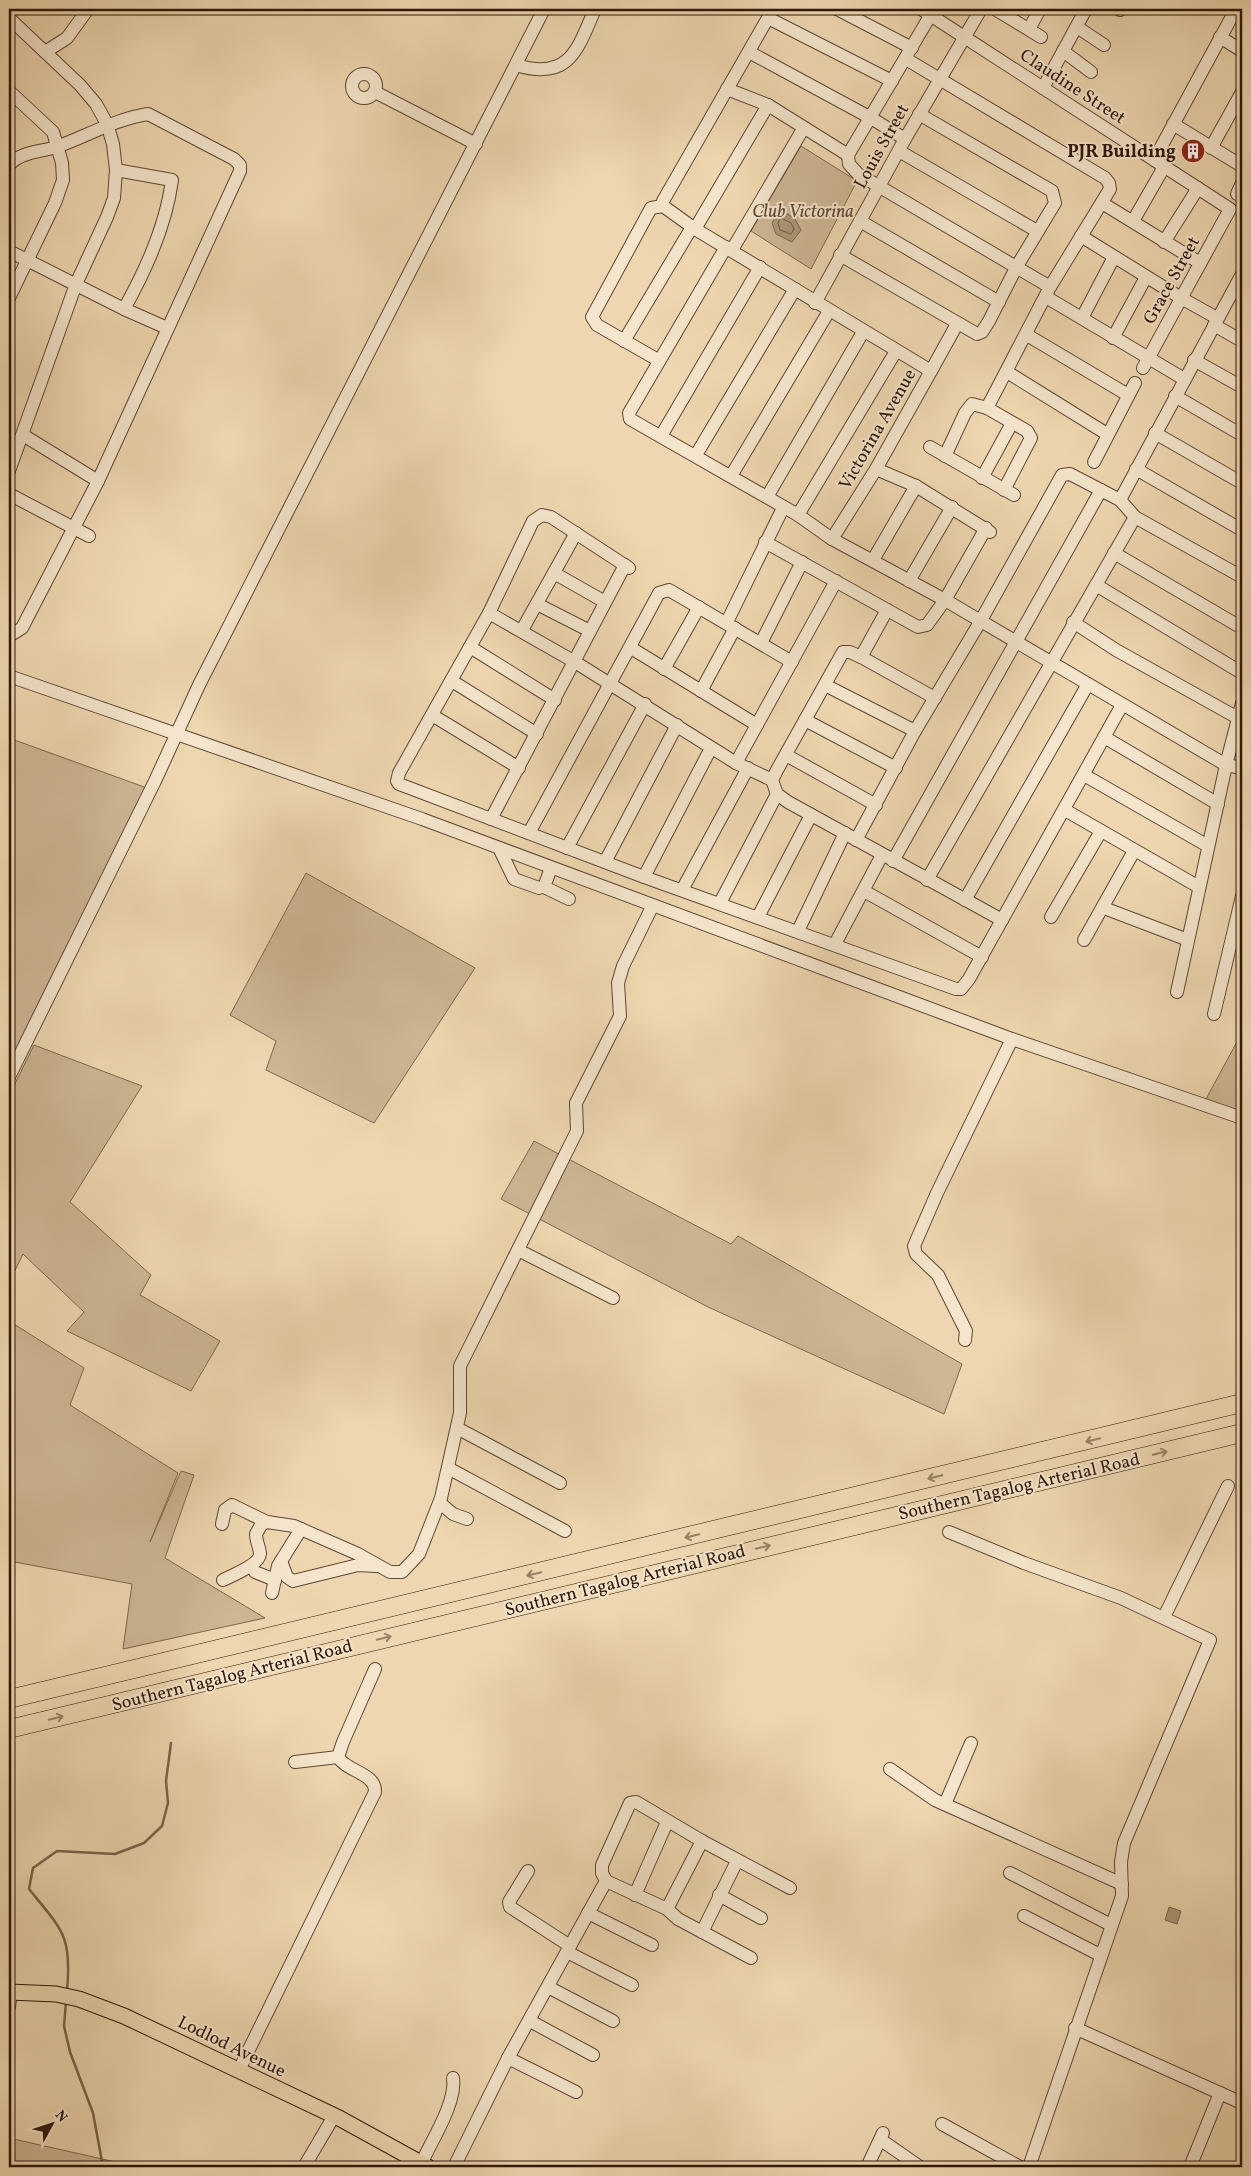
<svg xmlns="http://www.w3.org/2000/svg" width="1251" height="2176" viewBox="0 0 1251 2176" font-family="Vollkorn,serif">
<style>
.green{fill:#cdb694;stroke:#7e6650}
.water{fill:#ad9678;stroke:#7a634c}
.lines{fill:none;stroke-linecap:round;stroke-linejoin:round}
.shore{stroke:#6e5642;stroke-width:1}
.stream{stroke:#7a634c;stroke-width:2.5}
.minor-casing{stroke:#5e4734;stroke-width:14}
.major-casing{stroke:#2e170b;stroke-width:17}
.highway-casing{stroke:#2e170b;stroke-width:19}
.minor{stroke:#f4e5cc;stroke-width:12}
.major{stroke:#eed7b0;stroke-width:15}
.highway{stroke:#eed7b0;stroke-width:18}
.oneway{stroke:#988166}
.labels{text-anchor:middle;stroke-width:4;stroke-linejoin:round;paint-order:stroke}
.street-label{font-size:18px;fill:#2e170b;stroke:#f4e5cc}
.poi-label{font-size:18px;font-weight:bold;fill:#2e170b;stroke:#f4e5cc;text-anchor:end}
.park-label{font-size:18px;font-style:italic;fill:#5e4734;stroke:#f4e5cc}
</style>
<rect width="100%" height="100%" fill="#eed7b0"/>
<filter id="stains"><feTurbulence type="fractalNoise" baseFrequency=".004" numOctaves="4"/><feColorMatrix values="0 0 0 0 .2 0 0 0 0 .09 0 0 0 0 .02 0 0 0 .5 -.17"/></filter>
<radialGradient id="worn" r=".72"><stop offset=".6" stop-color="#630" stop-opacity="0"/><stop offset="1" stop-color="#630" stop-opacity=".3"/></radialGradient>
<g class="green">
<polygon points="801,146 857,181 811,269 751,231"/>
<polygon points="9,738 147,788 16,1055 9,1052"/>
<polygon points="306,873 475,968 374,1123 266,1070 276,1041 230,1015"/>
<polygon points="1240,1036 1242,1037 1242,1114 1205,1101"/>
<polygon points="34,1045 142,1086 70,1202 151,1275 140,1295 220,1341 191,1391 67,1331 84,1312 23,1254 9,1283 9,1096"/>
<polygon points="534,1141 731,1244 738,1236 962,1364 944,1414 708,1307 501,1199"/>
<polygon points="9,1321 84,1368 70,1405 178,1473 150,1542 181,1471 194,1475 165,1558 265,1618 123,1649 132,1584 9,1561"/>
<polygon points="9,2138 138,2167 9,2167"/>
</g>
<g class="water">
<polygon points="780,209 795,219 801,230 792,242 776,234 772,223"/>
<polygon points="1169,1907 1181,1911 1177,1924 1165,1920"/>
</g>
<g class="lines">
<polygon class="shore" points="781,218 791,223 794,229 791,234 780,230 778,223"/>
<g class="stream">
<path d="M67 1991C72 1936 63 1931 29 1889L33 1868 57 1851 115 1854 144 1843 162 1826 168 1803 166 1781 171 1743"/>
<polyline points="66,2002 64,2026 70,2052 93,2113 103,2167"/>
</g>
<g class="minor-casing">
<g id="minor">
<polyline points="773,9 663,201 663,206 695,229 931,371 876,469 832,539 945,600 1226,765 1242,768"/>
<polyline points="837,9 912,48"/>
<polyline points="921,9 1230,209 1143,368"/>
<polyline points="995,9 1041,37"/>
<polyline points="1118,9 1120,10"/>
<polyline points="930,16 848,155 849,164 858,174 1050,287"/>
<polyline points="9,18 80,85 96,104 107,124 113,144 116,170 114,198 107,217 76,284 9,471"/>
<polyline points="768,18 892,81"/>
<polyline points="1077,27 1104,45"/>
<polyline points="1029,29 1040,9"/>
<polyline points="1220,37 1242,51"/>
<polyline points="1063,51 1091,72"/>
<polyline points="45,52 67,38 88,9"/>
<polyline points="749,52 871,118 905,139"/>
<polyline points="906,59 1105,178 1109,183 1110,189 1050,287 987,408"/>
<path d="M516 65C569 81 577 51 595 9"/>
<circle cx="364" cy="86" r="12"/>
<polyline points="1043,88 1086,9"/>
<polyline points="727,89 768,105 848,155"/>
<polyline points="9,91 53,132 62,163 63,180 55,203 9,298"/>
<polyline points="375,92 476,144"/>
<polyline points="1173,124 1242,166"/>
<polyline points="1211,148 1242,92"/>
<polyline points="899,151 1037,231"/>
<polyline points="1154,160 1236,9"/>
<path d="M9 165C21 151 43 152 59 146 89 135 116 119 148 114L234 159 240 165V171L98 481 22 628 9 636"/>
<path d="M116 170 172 180C166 226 146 270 124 309"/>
<polyline points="1237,194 1242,183"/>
<polyline points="1102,203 1200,263"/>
<polyline points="860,221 999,302"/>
<polyline points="1133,221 1164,167"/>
<polyline points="695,229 768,105"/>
<polyline points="1081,236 1181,298 1217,318"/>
<polyline points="1164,242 1198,188"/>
<polyline points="726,247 629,413 630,419 798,515 832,539"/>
<polyline points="732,250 803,129"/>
<polyline points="9,251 124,309 167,328"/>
<polyline points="840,255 977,334 982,332 989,321 1017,266 1055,203 1052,191 919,114"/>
<polyline points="1046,297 1184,379"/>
<polyline points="815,303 905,139 981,9"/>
<polyline points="1082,318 1114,257"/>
<polyline points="1214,325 1242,341"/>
<polyline points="1027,335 1128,395"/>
<polyline points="1113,338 1146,277"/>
<polyline points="624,341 692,227"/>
<polyline points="658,360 597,325 592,317 651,208 663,206"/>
<polyline points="1194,360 1242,387"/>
<polyline points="931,371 957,324"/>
<polyline points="1007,372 1107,434"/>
<polyline points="1175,396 1242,435"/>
<polyline points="1155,433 1242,483"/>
<polyline points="23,435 98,481"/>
<polyline points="661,436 760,267"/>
<polyline points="930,447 1014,495"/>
<polyline points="696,455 795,289"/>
<polyline points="945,456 965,413 972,404 987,408 1027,431 1031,438 1004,490"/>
<polyline points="1094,462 1135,383"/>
<polyline points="876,469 916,486 990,532"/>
<polyline points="1136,469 1242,530"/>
<polyline points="731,476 829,311"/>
<polyline points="982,478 1012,423"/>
<polyline points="9,494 89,536"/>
<polyline points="767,497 863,332"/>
<polyline points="1120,500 1242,274"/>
<polyline points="798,515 896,351"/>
<polyline points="765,542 918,627 927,625 945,600 986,528"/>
<polyline points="1114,553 1242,628"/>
<polyline points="873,560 916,486"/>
<polyline points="629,568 551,517 542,515 533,521 489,613 399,773 397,781 399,784 644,877 956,989 961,989 969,979 1122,705"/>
<polyline points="554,573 605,602"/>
<polyline points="909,581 952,507"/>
<polyline points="1096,585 1242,673"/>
<polyline points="537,604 590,631"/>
<polyline points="489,613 575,662 736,763 772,780"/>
<polyline points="727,622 783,508"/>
<polyline points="1073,622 1116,650 1238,718"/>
<polyline points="522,630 576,533"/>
<polyline points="761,643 802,562"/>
<polyline points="470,647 555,700"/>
<polyline points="631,648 757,725"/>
<polyline points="861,657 887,610"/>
<polyline points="664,669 699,607"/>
<polyline points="9,676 422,819 1012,1039 1242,1118"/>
<polyline points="452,681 537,734"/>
<polyline points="825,685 915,731"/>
<polyline points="701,691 735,628"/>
<polyline points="935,698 861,657 850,652 843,652 777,770 772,780 777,794 788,802 1002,920"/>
<polyline points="432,715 519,768"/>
<polyline points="805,720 896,768"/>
<polyline points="1104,737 1218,804"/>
<polyline points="786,755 876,805"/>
<polyline points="736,763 836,581"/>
<polyline points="1084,775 1208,846"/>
<polyline points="1065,810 1199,887"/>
<polyline points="491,819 625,565"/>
<polyline points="529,833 659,593 669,590 792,662"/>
<polyline points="856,840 915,731 980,622 1062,475 1070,474 1120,500 1135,517 1242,577"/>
<polyline points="499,848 514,879 539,888"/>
<polyline points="567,848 645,704"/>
<polyline points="893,861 1101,490"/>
<polyline points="605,862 677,725"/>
<polyline points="551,868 544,887 569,899"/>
<polyline points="644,877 711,748"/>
<polyline points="927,880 1135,517"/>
<polyline points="682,890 748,768"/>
<polyline points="864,891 982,957"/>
<polyline points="965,900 1088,684"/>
<polyline points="720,903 777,794"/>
<polyline points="1104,908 1188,940"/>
<polyline points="758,917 811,815"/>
<polyline points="1051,917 1101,831"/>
<polyline points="798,931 845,833"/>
<polyline points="1084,940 1134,851"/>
<polyline points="835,944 882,855"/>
<polyline points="1177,992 1226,765 1242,703"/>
<polyline points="1214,1014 1242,896"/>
<polyline points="9,1077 155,781 199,685 544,9"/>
<polyline points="518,1250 613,1298"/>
<polyline points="965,1340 966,1331 938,1275 916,1254 914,1246 937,1193 1012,1039"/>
<polyline points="457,1428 560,1483"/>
<polyline points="448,1468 565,1531"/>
<polyline points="440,1503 453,1514 467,1519"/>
<polyline points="222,1524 225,1510 232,1505 267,1522"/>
<polyline points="949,1532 1024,1563 1121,1598 1210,1640 1124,1843 1121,1862 1122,1896 1029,2167"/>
<polyline points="281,1561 287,1577 293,1581 358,1565 376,1566"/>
<polyline points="255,1572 275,1580"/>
<path d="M223 1580C231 1576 261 1564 260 1553 259 1546 256 1541 256 1534L261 1525 267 1522 294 1526 358 1554 390 1572H402L419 1554 441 1498 460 1413V1366L577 1131 576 1103 620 1016 618 983 623 966 652 907"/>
<polyline points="272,1593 278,1566 301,1529"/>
<polyline points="1164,1617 1228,1486"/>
<polyline points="295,1762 338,1757"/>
<polyline points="890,1769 935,1800 1122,1884"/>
<polyline points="945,1804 971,1743"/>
<polyline points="528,1871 509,1902 510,1907 570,1946"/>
<polyline points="1010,1873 1111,1925"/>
<polyline points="635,1895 667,1822"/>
<polyline points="719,1895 761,1918"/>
<polyline points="667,1909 702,1841"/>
<polyline points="588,1913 652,1945"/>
<polyline points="1024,1916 1100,1955"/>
<polyline points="702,1932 737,1861"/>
<polyline points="567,1952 632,1985"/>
<polyline points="751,1958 678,1919 667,1909 606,1881 602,1873 602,1865 630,1803 636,1802 702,1841 790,1888"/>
<polyline points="548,1987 613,2021"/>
<polyline points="9,2007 11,1992"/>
<polyline points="530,2021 593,2055"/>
<polyline points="1075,2028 1242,2103"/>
<polyline points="508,2058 576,2092"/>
<path d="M239 2070 375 1792C376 1773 347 1772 338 1757L343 1742 375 1669"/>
<polyline points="942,2124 1020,2167"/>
<polyline points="881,2140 920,2167"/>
<path d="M421 2164C431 2142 457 2102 453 2078"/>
<polyline points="304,2167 334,2116"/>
<polyline points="454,2167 508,2058 606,1881"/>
<polyline points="867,2167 883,2133"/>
<polyline points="1190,2167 1220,2093"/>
</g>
</g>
<g class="major-casing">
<polyline id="major" points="9,1992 56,1994 79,1999 124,2016 339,2118 428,2167"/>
</g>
<g class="highway-casing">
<g id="highway">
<polyline points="9,1699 1242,1403"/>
<polyline points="9,1729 1242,1433"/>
</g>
</g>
<use href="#minor" class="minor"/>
<use href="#major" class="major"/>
<use href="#highway" class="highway"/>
</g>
<defs><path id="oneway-shaft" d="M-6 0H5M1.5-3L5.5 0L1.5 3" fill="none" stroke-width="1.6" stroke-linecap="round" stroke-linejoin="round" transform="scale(1.25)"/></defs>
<g class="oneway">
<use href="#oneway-shaft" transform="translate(1093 1440) rotate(167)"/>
<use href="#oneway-shaft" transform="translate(1160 1453) rotate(-14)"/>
<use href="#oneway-shaft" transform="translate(935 1477) rotate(167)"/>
<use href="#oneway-shaft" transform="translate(692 1536) rotate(166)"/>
<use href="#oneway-shaft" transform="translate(763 1547) rotate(-13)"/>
<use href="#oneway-shaft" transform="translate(534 1574) rotate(167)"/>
<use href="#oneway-shaft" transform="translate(384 1638) rotate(-14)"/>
<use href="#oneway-shaft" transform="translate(56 1718) rotate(-14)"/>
</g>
<defs>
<g id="building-disc" transform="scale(1.25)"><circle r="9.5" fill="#8f2418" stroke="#f4e5cc"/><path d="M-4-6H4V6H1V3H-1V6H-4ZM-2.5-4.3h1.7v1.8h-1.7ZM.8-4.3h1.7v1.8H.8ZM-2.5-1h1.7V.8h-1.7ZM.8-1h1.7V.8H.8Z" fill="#fff"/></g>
</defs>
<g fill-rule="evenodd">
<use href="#building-disc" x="1193" y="151"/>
</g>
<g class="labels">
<g class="street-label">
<text transform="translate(1073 86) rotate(33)" y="6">Claudine Street</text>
<text transform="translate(881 146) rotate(-61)" y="6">Louis Street</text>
<text transform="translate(1171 280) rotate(-61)" y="6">Grace Street</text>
<text transform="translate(877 429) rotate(-60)" y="6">Victorina Avenue</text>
<text transform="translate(1019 1486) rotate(-13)" y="6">Southern Tagalog Arterial Road</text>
<text transform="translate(625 1580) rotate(-14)" y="6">Southern Tagalog Arterial Road</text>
<text transform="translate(232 1675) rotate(-14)" y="6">Southern Tagalog Arterial Road</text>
<text transform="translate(232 2046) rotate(26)" y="6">Lodlod Avenue</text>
</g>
<g class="poi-label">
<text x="1176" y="157">PJR Building</text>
</g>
<g class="park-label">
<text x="803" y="217">Club Victorina</text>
</g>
</g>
<rect width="1251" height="2176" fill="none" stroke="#eed7b0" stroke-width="30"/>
<rect x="10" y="10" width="1231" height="2156" fill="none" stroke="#2e170b" stroke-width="2.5"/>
<rect x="15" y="15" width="1221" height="2146" fill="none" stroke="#2e170b"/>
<g transform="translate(52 2124) rotate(50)" stroke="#f4e5cc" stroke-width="4" paint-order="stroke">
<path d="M0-4L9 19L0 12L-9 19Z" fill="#2e170b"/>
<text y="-8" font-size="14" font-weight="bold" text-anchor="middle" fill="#2e170b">N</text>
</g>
<rect width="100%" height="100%" filter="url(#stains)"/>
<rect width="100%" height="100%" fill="url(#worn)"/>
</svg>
